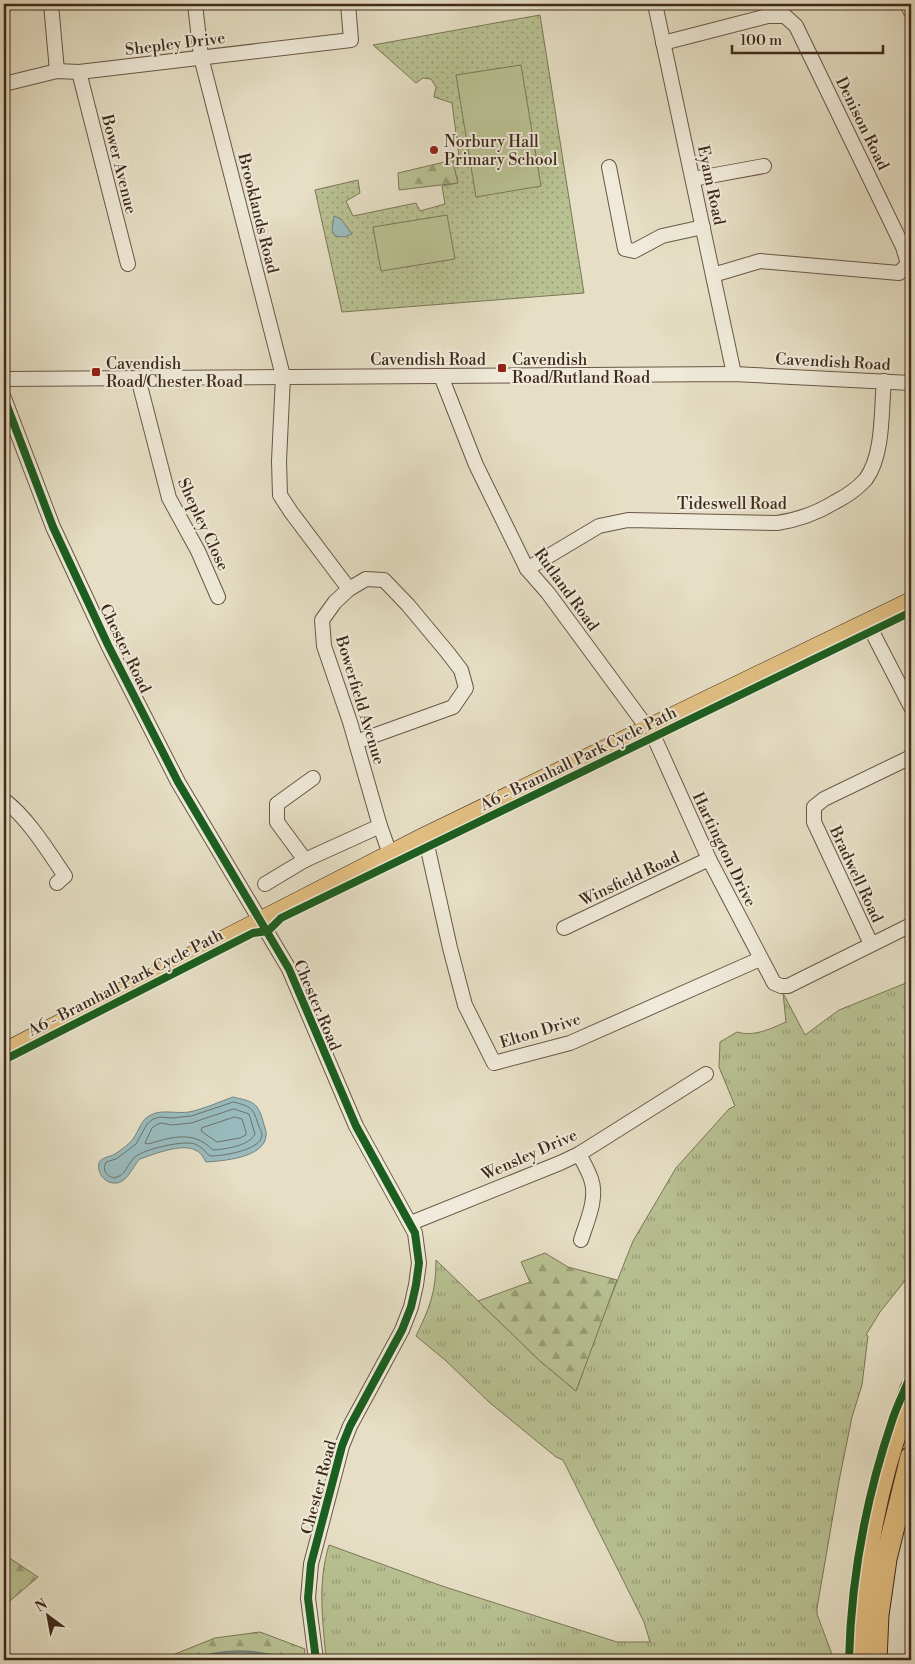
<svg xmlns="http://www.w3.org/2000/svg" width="915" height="1664" viewBox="0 0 915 1664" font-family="'Libre Bodoni',serif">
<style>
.grass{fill:url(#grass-tufts);stroke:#7c7657}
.forest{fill:url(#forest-firs);stroke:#7c7657}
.park{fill:url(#park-dots);stroke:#7c7657}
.pitch{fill:#b8c192;stroke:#7c7657}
.water{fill:#99bbbd;stroke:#75817d}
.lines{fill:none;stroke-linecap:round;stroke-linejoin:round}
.shore{stroke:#6c726c;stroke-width:1}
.stream{stroke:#75817d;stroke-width:3}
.minor-casing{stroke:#6a5746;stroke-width:16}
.major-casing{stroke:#402a1c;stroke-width:19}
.highway-casing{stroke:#402a1c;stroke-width:23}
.minor{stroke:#efead9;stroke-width:14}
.major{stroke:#e3c082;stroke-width:18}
.highway{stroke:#e3c082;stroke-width:21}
.cycleway-casing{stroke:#efead9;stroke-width:11}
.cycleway{stroke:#1b5e20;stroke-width:8}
.poi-dot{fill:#8f2418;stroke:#efead9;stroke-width:2}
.labels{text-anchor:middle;stroke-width:4;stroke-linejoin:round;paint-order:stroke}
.street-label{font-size:16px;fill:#402a1c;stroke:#efead9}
.poi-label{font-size:16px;fill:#402a1c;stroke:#efead9;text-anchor:start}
</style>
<defs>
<pattern id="grass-tufts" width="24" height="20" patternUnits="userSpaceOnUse" patternTransform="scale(1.25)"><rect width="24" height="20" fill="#b8c192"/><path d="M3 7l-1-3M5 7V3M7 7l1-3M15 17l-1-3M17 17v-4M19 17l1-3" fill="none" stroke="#979d76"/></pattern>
<pattern id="forest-firs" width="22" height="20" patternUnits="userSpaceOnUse" patternTransform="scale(1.25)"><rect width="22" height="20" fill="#b8c192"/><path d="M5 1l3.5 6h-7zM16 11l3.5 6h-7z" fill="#979d76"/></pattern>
<pattern id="park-dots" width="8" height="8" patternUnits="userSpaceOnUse" patternTransform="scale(1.25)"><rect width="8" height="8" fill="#b8c192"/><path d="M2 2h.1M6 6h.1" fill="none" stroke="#979d76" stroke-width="1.8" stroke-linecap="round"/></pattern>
</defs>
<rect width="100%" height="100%" fill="#e6dfc5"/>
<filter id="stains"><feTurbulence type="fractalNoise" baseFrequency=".004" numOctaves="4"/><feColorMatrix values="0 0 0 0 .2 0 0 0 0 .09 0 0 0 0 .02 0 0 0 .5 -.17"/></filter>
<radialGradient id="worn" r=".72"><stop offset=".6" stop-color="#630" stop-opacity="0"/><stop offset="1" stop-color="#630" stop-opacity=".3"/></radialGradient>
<path class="grass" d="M911 981V1273L880 1312 866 1335 868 1336 862 1385 852 1417 839 1481 817 1608V1614L834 1660H326C323 1620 317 1585 329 1545L442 1586 617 1642H650L644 1622 563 1460 556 1457 489 1402 445 1360 416 1336C430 1307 436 1292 436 1260L540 1361 576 1391 597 1332 633 1241 676 1168 729 1109 735 1106 719 1067 720 1042 737 1032C754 1037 770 1029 786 1022L783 993 805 1035 839 1010Z"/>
<g class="forest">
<polygon points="453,160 458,183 399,190 398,173"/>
<polygon points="545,1253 568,1267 617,1280 576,1391 540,1361 478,1301 530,1282 521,1262"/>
<polygon points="5,1555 38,1577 4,1606 4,1556"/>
<polygon points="260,1632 305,1649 304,1660 160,1660 215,1638"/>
</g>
<polygon class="park" points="540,15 584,293 342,312 315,190 358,180 360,193 346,201 353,216 416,203 420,211 445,204 442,186 458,183 452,157 459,156 452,103 434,97 436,87 431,79 423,78 416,83 373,45"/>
<g class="pitch">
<polygon points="521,65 541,186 476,197 456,75"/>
<polygon points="447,215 455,259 381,271 373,227"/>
</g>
<g class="water">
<polygon points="334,216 341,219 352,234 344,237 335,236 332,230"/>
<path d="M233 1097C253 1102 257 1101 263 1121 264 1126 267 1132 266 1136 264 1158 222 1161 206 1162 203 1157 201 1152 195 1150 182 1143 154 1154 140 1159 131 1168 126 1188 109 1182 104 1180 100 1175 99 1170 96 1157 108 1158 115 1154 118 1152 122 1149 125 1147 127 1145 131 1142 133 1139 139 1131 141 1119 151 1115 161 1109 177 1114 189 1112 204 1109 219 1102 233 1097Z"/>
</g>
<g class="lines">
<g class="shore">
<path d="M234 1102C251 1107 253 1107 258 1124 259 1127 262 1132 262 1135 261 1151 221 1156 210 1156 205 1152 202 1147 195 1144 184 1140 144 1149 135 1157 126 1165 127 1175 114 1178 106 1176 102 1170 106 1162L116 1159 136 1144 147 1124 153 1119 160 1117 172 1118 191 1116Z"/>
<path d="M234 1109 249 1114 255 1134C249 1146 226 1149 213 1150 193 1130 173 1137 148 1144L145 1143 152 1128 156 1125 161 1123 172 1125 191 1123Z"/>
<polygon points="235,1117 242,1119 246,1132 246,1135 240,1138 217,1142 201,1131 202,1128"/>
</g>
<path class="stream" d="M189 1660C226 1649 252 1649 290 1660"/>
<g class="minor-casing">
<g id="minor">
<polyline points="51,4 57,71"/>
<polyline points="195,4 201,57 283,376 279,461 280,495 291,512 349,589 335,602 322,620 324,646 350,722 380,826 390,854"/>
<polyline points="655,4 734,374"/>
<polyline points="907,4 911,12"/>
<polyline points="663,43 768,16 785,16 796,26 903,247 908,264 899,273 760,261 713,275"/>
<polyline points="79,72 128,264"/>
<polyline points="4,84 57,71 79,72 351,40 348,4"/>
<polyline points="609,167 625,249 634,251 662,236 703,227"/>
<polyline points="693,179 764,166"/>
<polyline points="441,376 476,465 527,569 548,593 654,737 709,859 774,983 781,986 788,986 911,925"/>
<polyline points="138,378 169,498 198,551 218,597"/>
<polyline points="4,379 734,374 911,383"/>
<polyline points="4,398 53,527 108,645 178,782 289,969 356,1126 415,1233 419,1263 416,1285 411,1307 402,1330 350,1426 342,1446 311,1564 308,1598 316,1660"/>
<path d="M527 569 599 526 628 520 777 523C798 520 817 513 835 502 847 496 857 489 866 479 884 454 881 410 884 381"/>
<polyline points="349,589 366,579 384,580 408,605 448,653 461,670 466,688 453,707 356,742"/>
<polyline points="867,622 911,707"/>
<path d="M4 800C28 818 48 851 65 876L57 883"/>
<polyline points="425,836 450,948 465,1005 494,1063 570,1043 760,959"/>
<polyline points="305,860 277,822 277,804 313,778"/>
<polyline points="265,884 305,860 380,826"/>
<polyline points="564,928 709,859"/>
<polyline points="871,944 814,822 814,807 824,799 911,757"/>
<path d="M579 1154C583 1162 588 1170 591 1179 598 1198 587 1221 581 1240"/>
<polyline points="411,1223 560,1163 579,1154 706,1074"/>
</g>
</g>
<g class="major-casing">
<polyline id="major" points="4,1052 425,836 911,601"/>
</g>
<g class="highway-casing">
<g id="highway">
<path d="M859 1660C860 1562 877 1480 911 1389"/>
<polyline points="876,1660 878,1615 886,1559 911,1457"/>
</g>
</g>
<use href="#minor" class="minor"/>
<use href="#major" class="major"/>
<use href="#highway" class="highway"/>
<g class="cycleway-casing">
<g id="cycleway">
<polyline points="4,398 53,527 108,645 178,782 289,969 356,1126 415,1233 419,1263 416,1285 411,1307 402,1330 350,1426 342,1446 311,1564 308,1598 316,1660"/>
<polyline points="4,1060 253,933 268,931 281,918 911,612"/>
<path d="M849 1660C851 1579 866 1498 892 1421 897 1405 905 1390 911 1375"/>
</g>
</g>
<use href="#cycleway" class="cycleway"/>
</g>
<g class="poi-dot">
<circle cx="434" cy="150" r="5"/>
<rect x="497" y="363" width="10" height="10" rx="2.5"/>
<rect x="91" y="367" width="10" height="10" rx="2.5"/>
</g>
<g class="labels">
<g class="street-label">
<text transform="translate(175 43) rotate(-7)" y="6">Shepley Drive</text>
<text transform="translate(863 123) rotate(64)" y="6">Denison Road</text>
<text transform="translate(120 164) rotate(76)" y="6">Bower Avenue</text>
<text transform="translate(712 185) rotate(78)" y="6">Eyam Road</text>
<text transform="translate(259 213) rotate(76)" y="6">Brooklands Road</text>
<text x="428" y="365">Cavendish Road</text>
<text transform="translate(833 361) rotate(3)" y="6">Cavendish Road</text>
<text x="732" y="509">Tideswell Road</text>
<text transform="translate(204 524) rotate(65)" y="6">Shepley Close</text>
<text transform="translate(567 589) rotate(54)" y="6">Rutland Road</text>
<text transform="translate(126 648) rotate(64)" y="6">Chester Road</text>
<text transform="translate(361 700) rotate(73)" y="6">Bowerfield Avenue</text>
<text transform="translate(578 758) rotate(-26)" y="6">A6 - Bramhall Park Cycle Path</text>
<text transform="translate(725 849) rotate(64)" y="6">Hartington Drive</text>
<text transform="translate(857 874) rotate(65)" y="6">Bradwell Road</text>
<text transform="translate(629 878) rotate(-25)" y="6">Winsfield Road</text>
<text transform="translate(125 982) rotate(-27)" y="6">A6 - Bramhall Park Cycle Path</text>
<text transform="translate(318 1005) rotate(67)" y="6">Chester Road</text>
<text transform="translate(540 1030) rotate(-17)" y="6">Elton Drive</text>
<text transform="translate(529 1154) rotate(-24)" y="6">Wensley Drive</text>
<text transform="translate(318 1487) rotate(-75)" y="6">Chester Road</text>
</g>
<g class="poi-label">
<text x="444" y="147">Norbury Hall<tspan x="444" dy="18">Primary School</tspan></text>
<text x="512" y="365">Cavendish<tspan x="512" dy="18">Road/Rutland Road</tspan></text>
<text x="106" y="369">Cavendish<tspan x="106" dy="18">Road/Chester Road</tspan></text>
</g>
</g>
<rect width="915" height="1664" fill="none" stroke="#e6dfc5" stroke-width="20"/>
<rect x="5" y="5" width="905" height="1654" fill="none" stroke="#402a1c" stroke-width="2.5"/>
<rect x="10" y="10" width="895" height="1644" fill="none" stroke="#402a1c"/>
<g transform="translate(48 1616) rotate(328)" stroke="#efead9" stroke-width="4" paint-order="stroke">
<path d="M0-4L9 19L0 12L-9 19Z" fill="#402a1c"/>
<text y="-8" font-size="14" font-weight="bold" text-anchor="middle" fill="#402a1c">N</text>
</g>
<path d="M732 45v8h151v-8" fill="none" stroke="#402a1c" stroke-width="2.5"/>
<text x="740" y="45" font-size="15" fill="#402a1c" stroke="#efead9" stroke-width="4" paint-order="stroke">100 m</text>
<rect width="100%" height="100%" filter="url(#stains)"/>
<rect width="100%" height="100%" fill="url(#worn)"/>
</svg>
